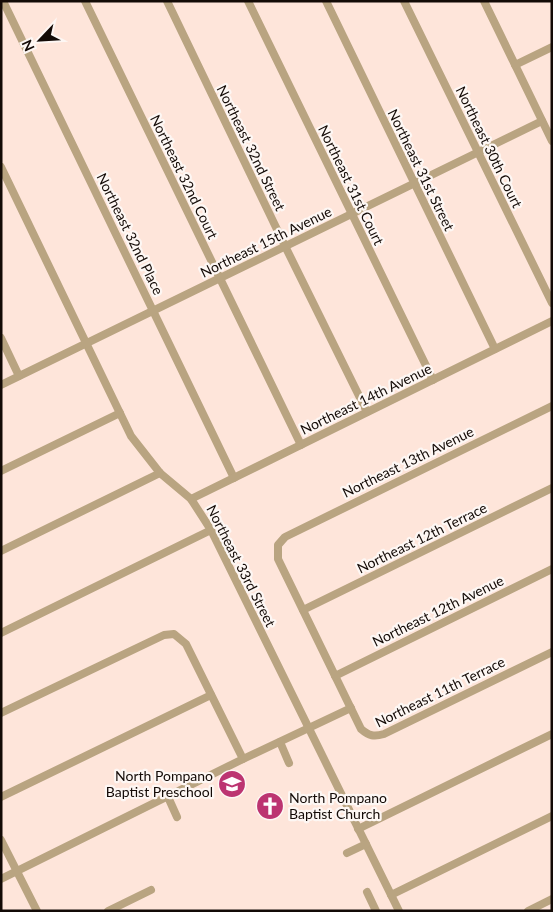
<svg xmlns="http://www.w3.org/2000/svg" width="553" height="912" viewBox="0 0 553 912" font-family="Lato,sans-serif">
<style>
.lines{fill:none;stroke-linecap:round;stroke-linejoin:round}
.minor{stroke:#b9a481;stroke-width:8}
.labels{text-anchor:middle;stroke-width:4.5;stroke-linejoin:round;paint-order:stroke}
.street-label{font-size:14px;fill:#130a06;stroke:#fdf7f4}
.poi-label{font-size:14px;fill:#130a06;stroke:#fdf7f4;text-anchor:end}
</style>
<rect width="100%" height="100%" fill="#fee5da"/>
<g class="lines">
<g class="minor">
<polyline points="3,1 234,478"/>
<polyline points="85,1 301,445"/>
<polyline points="167,1 285,246 367,412"/>
<polyline points="248,1 433,380"/>
<polyline points="326,1 495,349"/>
<polyline points="404,1 552,303"/>
<polyline points="484,1 552,141"/>
<polyline points="515,65 552,47"/>
<polyline points="1,167 131,436 160,473 191,499 211,530 399,911"/>
<polyline points="1,338 19,376"/>
<polyline points="1,385 542,121"/>
<path d="M552 406 285 537 278 545V559L361 729C369 736 374 737 384 734L552 652"/>
<polyline points="1,471 120,413"/>
<polyline points="191,499 552,321"/>
<polyline points="1,551 160,473"/>
<polyline points="303,610 552,488"/>
<polyline points="1,633 211,530"/>
<polyline points="335,676 552,569"/>
<polyline points="1,713 164,635 174,634 186,644 243,759"/>
<polyline points="280,742 289,763"/>
<polyline points="1,797 211,695"/>
<polyline points="168,797 177,817"/>
<polyline points="358,829 552,734"/>
<polyline points="1,840 37,911"/>
<polyline points="347,853 366,844"/>
<polyline points="1,879 243,759 351,708"/>
<polyline points="367,892 376,911"/>
<polyline points="391,895 552,816"/>
<polyline points="108,911 151,890"/>
<polyline points="528,911 552,899"/>
</g>
</g>
<defs>
<g id="school-disc" transform="scale(1.4375)"><circle r="9.5" fill="#bc3471" stroke="#fdf7f4"/><path d="M0-5L7-2L0 1L-7-2ZM-4 1L0 2.5L4 1V4Q0 6-4 4Z" fill="#fff"/></g>
<g id="church-disc" transform="scale(1.4375)"><circle r="9.5" fill="#bc3471" stroke="#fdf7f4"/><path d="M-1.2-6h2.4v3.5h3.3v2.4h-3.3V6h-2.4V-.1h-3.3v-2.4h3.3Z" fill="#fff"/></g>
</defs>
<g fill-rule="evenodd">
<use href="#school-disc" x="232" y="784"/>
<use href="#church-disc" x="270" y="806"/>
</g>
<g class="labels">
<g class="street-label">
<text transform="translate(489 147) rotate(64)" y="5">Northeast 30th Court</text>
<text transform="translate(251 148) rotate(64)" y="5">Northeast 32nd Street</text>
<text transform="translate(421 170) rotate(64)" y="5">Northeast 31st Street</text>
<text transform="translate(184 177) rotate(64)" y="5">Northeast 32nd Court</text>
<text transform="translate(351 185) rotate(64)" y="5">Northeast 31st Court</text>
<text transform="translate(130 234) rotate(64)" y="5">Northeast 32nd Place</text>
<text transform="translate(266 242) rotate(-26)" y="5">Northeast 15th Avenue</text>
<text transform="translate(366 399) rotate(-26)" y="5">Northeast 14th Avenue</text>
<text transform="translate(408 462) rotate(-26)" y="5">Northeast 13th Avenue</text>
<text transform="translate(422 538) rotate(-26)" y="5">Northeast 12th Terrace</text>
<text transform="translate(241 566) rotate(63)" y="5">Northeast 33rd Street</text>
<text transform="translate(438 611) rotate(-26)" y="5">Northeast 12th Avenue</text>
<text transform="translate(440 692) rotate(-26)" y="5">Northeast 11th Terrace</text>
</g>
<g class="poi-label">
<text x="213" y="781">North Pompano<tspan x="213" dy="16">Baptist Preschool</tspan></text>
<text x="289" y="803" text-anchor="start">North Pompano<tspan x="289" dy="16">Baptist Church</tspan></text>
</g>
</g>
<rect width="553" height="912" fill="none" stroke="#130a06" stroke-width="5"/>
<g transform="translate(40 40) rotate(245)" stroke="#fdf7f4" stroke-width="4" paint-order="stroke">
<path d="M0-4L9 19L0 12L-9 19Z" fill="#130a06"/>
<text y="-8" font-size="14" font-weight="bold" text-anchor="middle" fill="#130a06">N</text>
</g>
</svg>
